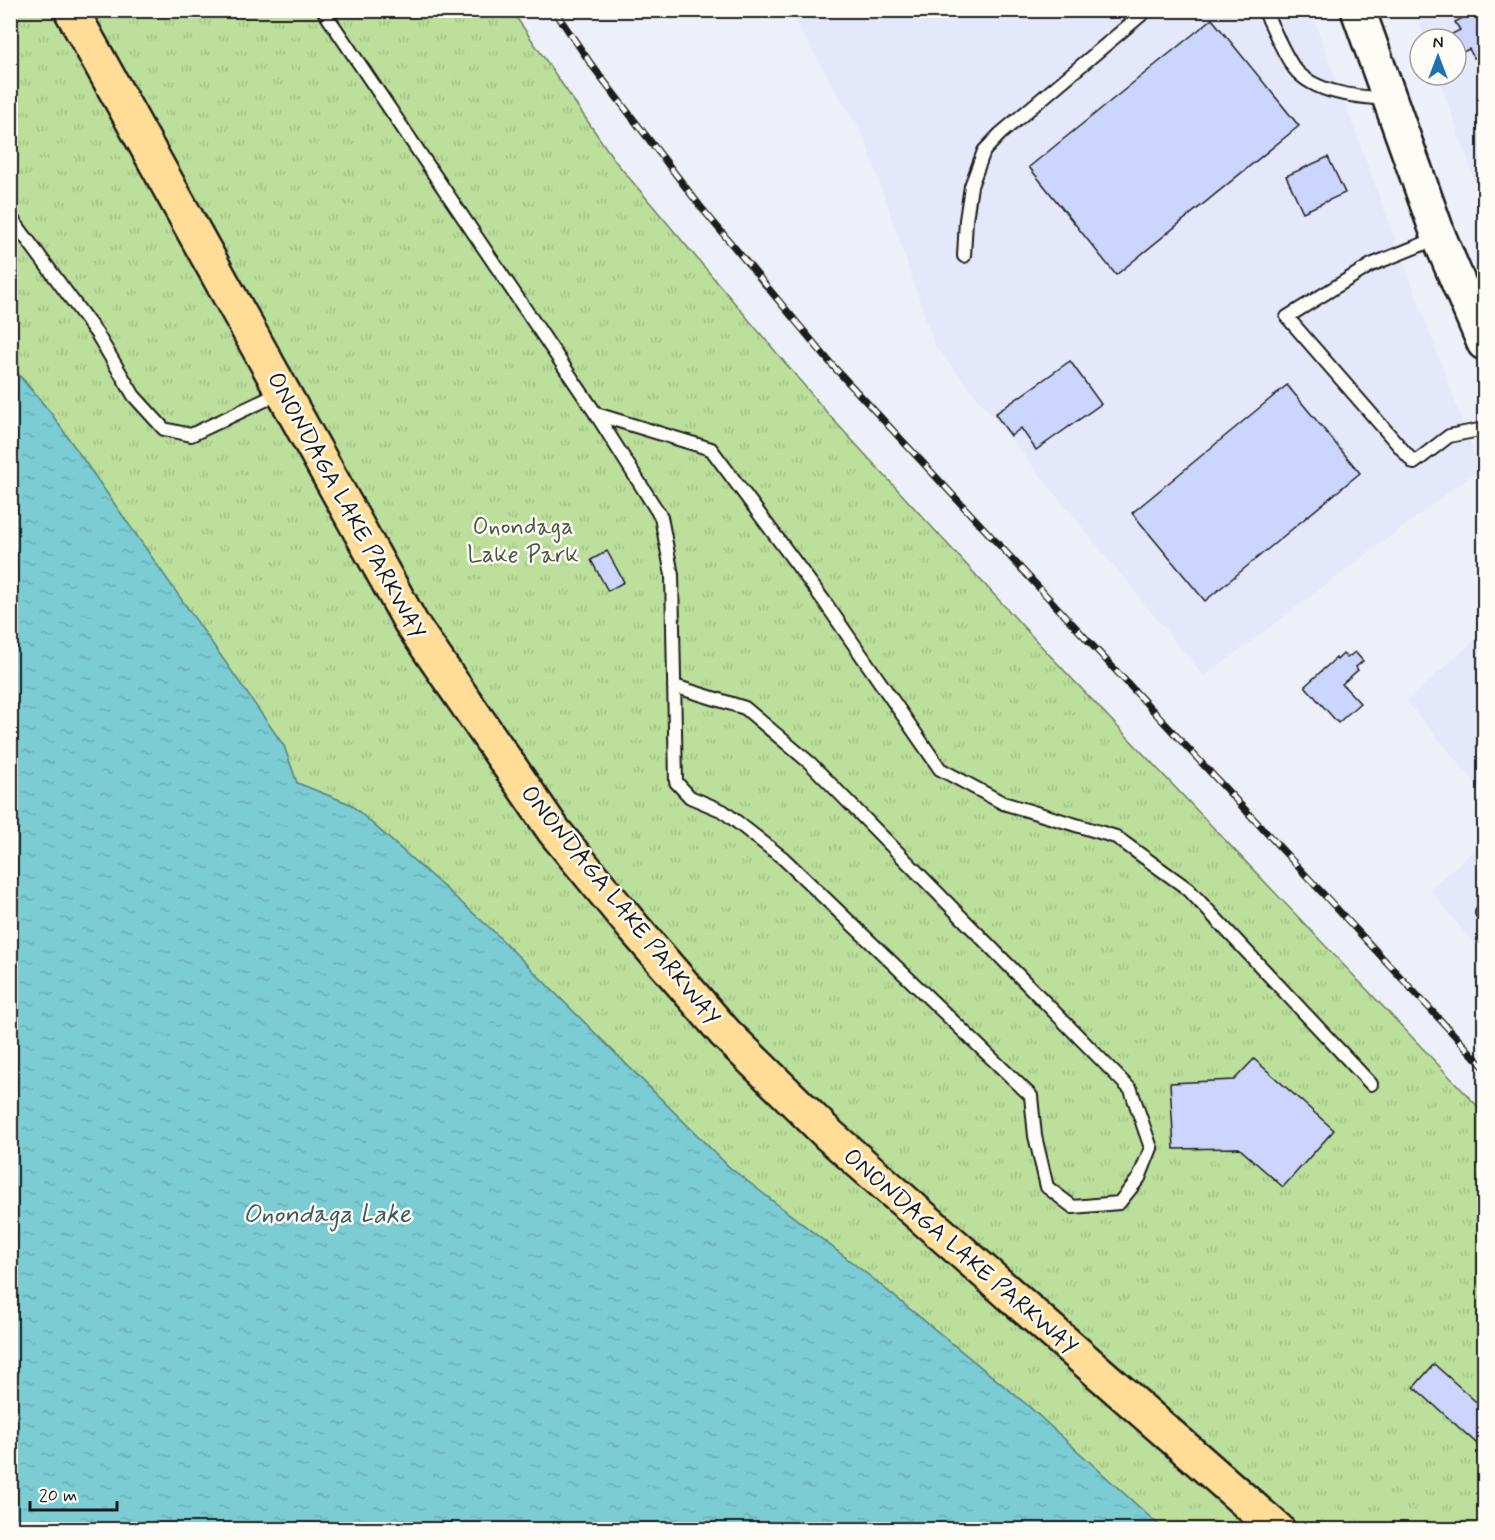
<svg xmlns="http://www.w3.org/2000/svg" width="1495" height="1540" viewBox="0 0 1495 1540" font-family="Mynerve,sans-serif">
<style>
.built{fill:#e4e8fa}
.grass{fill:url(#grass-tufts);stroke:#6c7e5c;stroke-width:1.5}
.water{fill:url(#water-ripples);stroke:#55868a;stroke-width:1.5}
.building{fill:#cbd5fd;stroke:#1c1c1c;stroke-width:1.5}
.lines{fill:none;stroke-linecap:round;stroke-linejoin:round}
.lane-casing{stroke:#1c1c1c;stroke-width:16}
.secondary-casing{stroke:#1c1c1c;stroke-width:38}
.primary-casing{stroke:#1c1c1c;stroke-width:38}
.lane{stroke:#fdfcf7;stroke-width:12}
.secondary{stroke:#fdfcf7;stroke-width:33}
.primary{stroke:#ffdd96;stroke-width:33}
.rail-casing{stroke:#1c1c1c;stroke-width:7}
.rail{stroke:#fdfcf7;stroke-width:4.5;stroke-dasharray:14;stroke-linecap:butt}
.labels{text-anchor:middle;stroke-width:5;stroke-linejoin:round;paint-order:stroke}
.street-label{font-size:24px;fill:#1c1c1c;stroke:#fdfcf7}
.park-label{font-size:24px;fill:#4c5742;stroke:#fdfcf7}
.water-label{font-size:26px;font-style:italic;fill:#3d5a5c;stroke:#fdfcf7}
</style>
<defs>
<pattern id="grass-tufts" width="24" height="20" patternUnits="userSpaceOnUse" patternTransform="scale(1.5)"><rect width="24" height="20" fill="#bce09b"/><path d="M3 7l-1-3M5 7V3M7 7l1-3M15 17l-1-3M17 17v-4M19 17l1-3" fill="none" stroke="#a1c085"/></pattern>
<pattern id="water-ripples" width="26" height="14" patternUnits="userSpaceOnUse" patternTransform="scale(1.5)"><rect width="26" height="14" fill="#7bccd4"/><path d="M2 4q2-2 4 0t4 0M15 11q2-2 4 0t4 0" fill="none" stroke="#6aafb5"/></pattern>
</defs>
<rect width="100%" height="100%" fill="#eef0f9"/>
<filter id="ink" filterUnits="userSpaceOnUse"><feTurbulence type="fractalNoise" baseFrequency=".0167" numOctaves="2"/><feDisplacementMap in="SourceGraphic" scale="12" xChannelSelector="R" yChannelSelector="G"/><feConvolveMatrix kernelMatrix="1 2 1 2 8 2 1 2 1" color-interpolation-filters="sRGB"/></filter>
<g filter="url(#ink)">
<g class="built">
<polygon points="789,11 1311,11 1480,469 1204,677 935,346 865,140"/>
<polygon points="1415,11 1484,11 1484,208 1438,75 1456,75 1456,39 1425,39"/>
<polygon points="1484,632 1484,793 1406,701"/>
<polygon points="1484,842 1484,956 1429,889"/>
</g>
<polygon class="grass" points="10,11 512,11 615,161 829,415 1042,647 1484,1113 1484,1529 1163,1529 1026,1404 872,1278 729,1167 491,929 350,804 297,783 284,746 50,412 11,365"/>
<polygon class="water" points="10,365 50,412 284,746 297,783 350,804 491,929 729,1167 872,1278 1026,1404 1163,1529 11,1529"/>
<g class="building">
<polygon points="1478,10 1484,10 1484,53 1474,58 1469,49 1459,54 1456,47 1456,39 1452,39 1450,35 1460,30 1455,22"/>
<polygon points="1212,19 1299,126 1116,275 1029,167"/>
<polygon points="1328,157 1345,193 1303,212 1286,176"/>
<polygon points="1070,361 1101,404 1036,450 1021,428 1011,436 995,414"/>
<polygon points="1287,385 1360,473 1205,601 1132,513"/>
<polygon points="607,551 624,582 608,591 591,560"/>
<polygon points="1355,652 1363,661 1356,667 1358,670 1342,684 1360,703 1338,723 1305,686 1336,658 1337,660 1343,654 1347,658"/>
<polygon points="1254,1059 1334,1130 1283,1187 1239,1148 1174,1149 1170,1083 1234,1080"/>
<polygon points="1434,1364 1484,1409 1484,1450 1414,1387"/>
</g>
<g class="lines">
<g class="lane-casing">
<g id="lane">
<polyline points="323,10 596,414 661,517 672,575 676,782 690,797 723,811 783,858 1031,1096 1035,1136 1047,1187 1073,1207 1119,1203 1139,1178 1151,1148 1131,1090 810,763 745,708 674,686"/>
<path d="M1264 10C1274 29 1282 51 1294 68 1314 94 1359 97 1388 99"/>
<polyline points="10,216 97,334 134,396 164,429 191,435 282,392"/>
<polyline points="1438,238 1371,265 1287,317 1414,463 1449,436 1484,429"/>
<polyline points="964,256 966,220 971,186 984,151 1000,134 1147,10"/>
<polyline points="596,414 711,449 824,601 940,769 1003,803 1116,837 1188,889 1371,1084"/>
<polyline points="1484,911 1482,913 1484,915"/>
</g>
</g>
<g class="secondary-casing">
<polyline id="secondary" points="1358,10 1439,237 1484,343"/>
</g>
<g class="primary-casing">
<polyline id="primary" points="71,10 411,623 554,831 634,928 725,1033 829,1135 1278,1530"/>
</g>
<use href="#lane" class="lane"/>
<use href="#secondary" class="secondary"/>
<use href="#primary" class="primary"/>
<g class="rail-casing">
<polyline id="rail" points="554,10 591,64 700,206 833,366 1484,1067"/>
</g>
<use href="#rail" class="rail"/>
</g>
</g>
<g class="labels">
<g class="street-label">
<text transform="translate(347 505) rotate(61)" y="8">ONONDAGA LAKE PARKWAY</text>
<text transform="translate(621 905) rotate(51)" y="8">ONONDAGA LAKE PARKWAY</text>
<text transform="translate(961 1251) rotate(41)" y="8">ONONDAGA LAKE PARKWAY</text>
</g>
<g class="park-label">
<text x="523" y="534">Onondaga<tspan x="523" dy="28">Lake Park</tspan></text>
</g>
<g class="water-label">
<text x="327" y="1222">Onondaga Lake</text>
</g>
</g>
<rect width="1495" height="1540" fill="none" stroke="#fdfcf7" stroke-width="36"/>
<rect x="18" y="18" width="1459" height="1504" fill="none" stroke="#1c1c1c" stroke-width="2" filter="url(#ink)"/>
<g transform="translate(1438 57)"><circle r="28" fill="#fdfcf7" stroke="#a3a29f" stroke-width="1.5"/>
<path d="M0-4.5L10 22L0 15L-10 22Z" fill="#1f6fb2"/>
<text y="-9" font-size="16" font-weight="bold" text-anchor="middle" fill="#1c1c1c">N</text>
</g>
<path d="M30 1501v9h87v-9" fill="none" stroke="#1c1c1c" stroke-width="3"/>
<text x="39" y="1501" font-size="18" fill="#1c1c1c" stroke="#fdfcf7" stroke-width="4.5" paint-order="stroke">20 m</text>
</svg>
